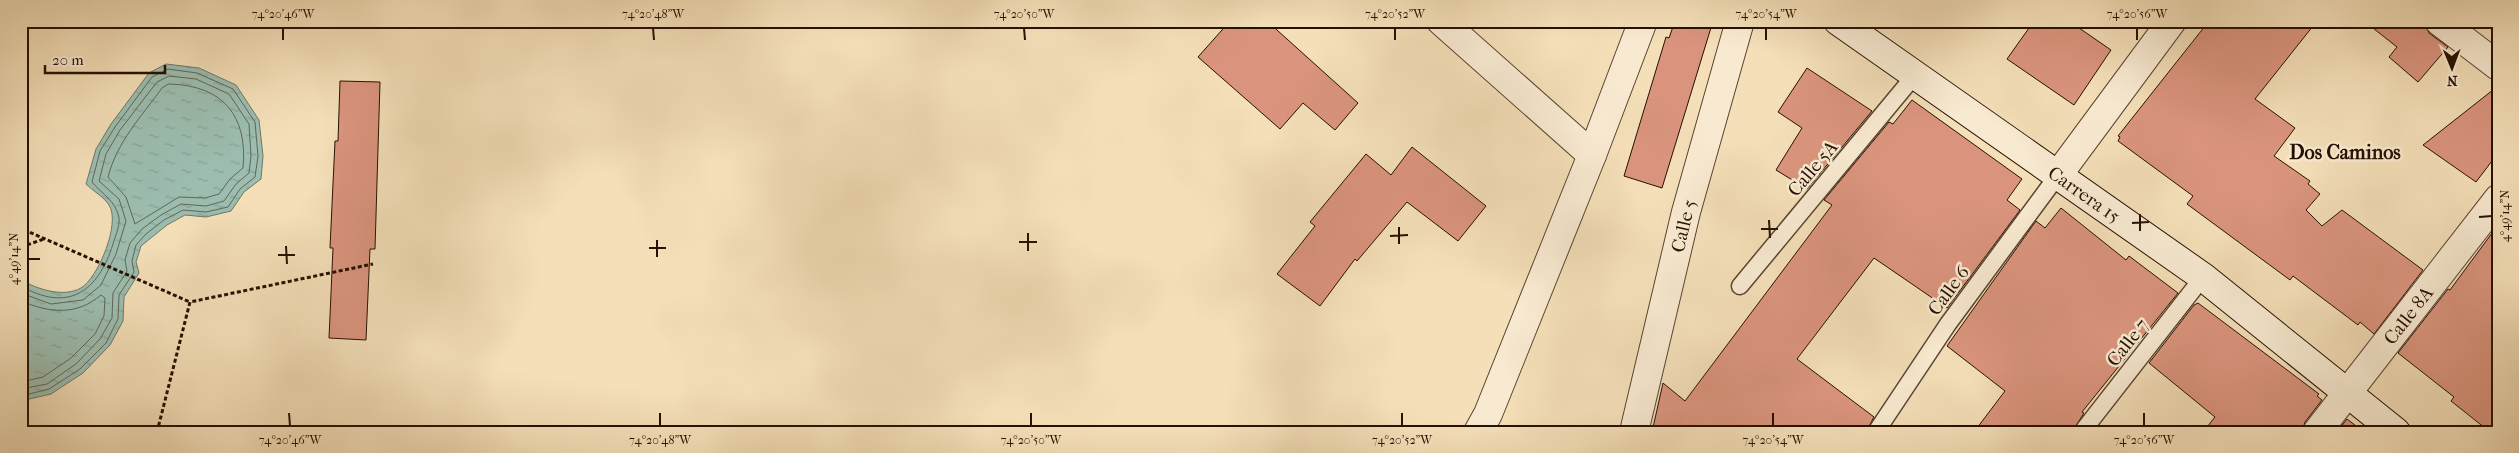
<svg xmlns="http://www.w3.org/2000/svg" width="2519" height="453" viewBox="0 0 2519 453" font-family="'IM FELL French Canon',serif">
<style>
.water{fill:url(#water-ripples);stroke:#6d7869}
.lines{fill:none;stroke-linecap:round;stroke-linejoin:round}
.shore{stroke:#616658;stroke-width:1}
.building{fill:#da947d;stroke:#261001}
.lane-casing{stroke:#5a442f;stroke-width:19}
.street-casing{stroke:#5a442f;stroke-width:30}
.secondary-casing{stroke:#261001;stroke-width:30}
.path{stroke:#261001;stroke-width:3;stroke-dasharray:4 2.5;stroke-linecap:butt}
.lane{stroke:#f8ead1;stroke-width:16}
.street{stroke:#f8ead1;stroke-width:28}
.secondary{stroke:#f8ead1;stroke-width:28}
.ticks{fill:none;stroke:#261001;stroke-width:2}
.labels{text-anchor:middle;stroke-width:5;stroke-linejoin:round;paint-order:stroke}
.street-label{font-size:19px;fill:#261001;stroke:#f8ead1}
.neighbourhood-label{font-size:20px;font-weight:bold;fill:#261001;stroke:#f8ead1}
.neatline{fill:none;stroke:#261001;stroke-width:2}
.ticks-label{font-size:12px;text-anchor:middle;fill:#261001}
</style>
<defs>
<pattern id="water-ripples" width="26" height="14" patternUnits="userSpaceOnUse" patternTransform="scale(1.25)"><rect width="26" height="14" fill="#9cbdaf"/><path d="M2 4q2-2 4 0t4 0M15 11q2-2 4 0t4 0" fill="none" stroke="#86a195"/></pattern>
</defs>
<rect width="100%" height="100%" fill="#f4dfb8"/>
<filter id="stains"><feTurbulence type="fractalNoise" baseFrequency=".004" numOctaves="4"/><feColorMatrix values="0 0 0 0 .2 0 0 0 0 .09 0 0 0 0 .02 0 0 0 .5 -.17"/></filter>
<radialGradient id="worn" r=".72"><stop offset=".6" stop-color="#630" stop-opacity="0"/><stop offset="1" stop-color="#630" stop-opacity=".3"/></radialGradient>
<path class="water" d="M166 64 199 68 236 85 259 120 263 156 261 179 244 192 231 211 206 217 185 215 167 225 141 246 136 262 139 273 124 297 123 321 110 345 83 373 51 394 21 401V280C37 289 63 298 81 288 98 278 121 223 109 205 104 197 93 191 86 184L96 149 111 124 149 73Z"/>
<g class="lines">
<g class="shore">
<path d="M169 84C223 85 248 116 243 168L230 179 219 194 205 198 179 197 135 224 126 197 108 177C117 142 141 117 162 88Z"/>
<path d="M21 286C68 313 98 292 113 244 115 237 120 226 119 218 116 201 103 195 92 182L100 151 115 127 152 77 168 69 197 73 233 89 255 122 258 156 255 177 240 189 228 207 206 212 183 210 164 220 146 234 136 245 132 261 134 272 119 295 118 319 106 343 80 369 49 389 21 396"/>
<polyline points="21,293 51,304 83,300 101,285 116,254 126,221 119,199 99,181 106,154 120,130 157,82 169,76 196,79 229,94 249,124 251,156 249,173 236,184 224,201 206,206 181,204 161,215 142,229 130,243 125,260 127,271 113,293 112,318 100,339 76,364 47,384 21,389"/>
<path d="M21 301C50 313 76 316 101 295L105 298 104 316 95 334 71 358 43 377 21 382"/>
</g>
</g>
<g class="building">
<polygon points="1230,21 1267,21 1358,103 1335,130 1303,103 1280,129 1198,57"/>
<polygon points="1675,21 1713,21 1662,188 1624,176 1666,37 1669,38"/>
<polygon points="2034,21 2069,21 2111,50 2074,105 2007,59"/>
<polygon points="2209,21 2317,21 2255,99 2295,128 2274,156 2310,181 2308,184 2320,194 2306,210 2322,226 2342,210 2423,270 2374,334 2360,322 2358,325 2293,276 2290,280 2187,204 2193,196 2118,141 2120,137 2118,136"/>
<polygon points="2364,21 2424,21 2429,33 2448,47 2418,82 2389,57 2397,47"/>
<polygon points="1807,68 1872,111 1807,189 1776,170 1802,128 1778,112"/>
<polygon points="340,81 380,82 375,249 370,249 366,340 329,338 333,248 330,248 335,141 338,141"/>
<polygon points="2498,86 2498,153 2476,182 2423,145"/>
<polygon points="1912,100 2022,179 2007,200 2020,210 1947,308 1874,258 1797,359 1874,417 1866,432 1652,432 1663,383 1685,401 1832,205 1824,200 1889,122 1893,124"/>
<polygon points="1412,147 1486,206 1458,241 1407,202 1357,261 1355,259 1320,306 1277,274 1315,226 1310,222 1366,154 1391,175"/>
<polygon points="2061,208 2126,260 2129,256 2178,293 2082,412 2084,413 2072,432 1974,432 2005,391 1947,346 2036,221 2045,228"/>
<polygon points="2498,225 2498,432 2490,432 2451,401 2454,397 2398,353 2448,289 2450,290"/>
<polygon points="2198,303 2319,394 2317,396 2322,400 2305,422 2302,432 2203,432 2215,417 2149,363 2194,305"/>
<polygon points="2347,419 2364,432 2337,432"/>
</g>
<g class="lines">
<g class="lane-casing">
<g id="lane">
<polyline points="1740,286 1915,75"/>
<polyline points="1876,432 1948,324 2058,175"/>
<polyline points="2082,432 2203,277"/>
</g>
</g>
<g class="street-casing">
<g id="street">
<polyline points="1441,21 1592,155"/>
<polyline points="2439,21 2498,66"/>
<polyline points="2058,175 2172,21"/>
<polyline points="1478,432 1488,414 1592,155 1643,21"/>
<path id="s1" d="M1634 432 1686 212 1740 21"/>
<path id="s2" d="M2317 432 2498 199"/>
</g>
</g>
<g class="secondary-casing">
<g id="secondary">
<path id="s3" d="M1838 21 2203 277 2396 432"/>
</g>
</g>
<g class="path">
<polyline points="21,223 29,232 190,302"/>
<polyline points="21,247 44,239"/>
<polyline points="157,432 190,302 373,264"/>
</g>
<use href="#lane" class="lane"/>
<use href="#street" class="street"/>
<use href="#secondary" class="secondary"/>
</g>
<path class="ticks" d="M283 28V40M653 28 654 40M1024 28 1025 40M1395 28V40M1766 28V40M2137 28V40M2140 214V231M2479 217 2492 216M1769 220 1770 238M2132 223 2149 222M1399 227V244M1761 229H1778M1028 233V251M1390 236 1408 235M657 240V257M1019 242H1037M286 246 287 264M649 248H666M278 255H295M28 259H40M289 413 290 426M660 413V426M1031 413V426M1402 413V426M1773 413V426M2144 413V426"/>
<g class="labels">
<g class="street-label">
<text transform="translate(1812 168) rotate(-50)" y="7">Calle 5A</text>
<text dy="7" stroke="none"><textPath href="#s3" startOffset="301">Carrera 15</textPath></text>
<text dy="7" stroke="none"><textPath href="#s1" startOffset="212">Calle 5</textPath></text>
<text transform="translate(1948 290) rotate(-54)" y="7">Calle 6</text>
<text dy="7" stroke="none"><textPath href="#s2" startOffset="148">Calle 8A</textPath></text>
<text transform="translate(2127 342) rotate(-52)" y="7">Calle 7</text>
</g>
<g class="neighbourhood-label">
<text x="2345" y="159">Dos Caminos</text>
</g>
</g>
<rect width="2519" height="453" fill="none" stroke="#f4dfb8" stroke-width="55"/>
<g transform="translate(2452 68) rotate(179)" stroke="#f8ead1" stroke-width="4" paint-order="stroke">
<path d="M0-4L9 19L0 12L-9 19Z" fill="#261001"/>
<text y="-8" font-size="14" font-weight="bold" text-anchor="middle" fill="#261001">N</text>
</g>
<path d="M45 65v8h120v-8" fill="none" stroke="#261001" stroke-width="2.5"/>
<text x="52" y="65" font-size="15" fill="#261001" stroke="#f8ead1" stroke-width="4" paint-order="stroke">20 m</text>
<rect x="28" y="28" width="2464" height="398" class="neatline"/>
<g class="ticks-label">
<text x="283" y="18">74°20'46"W</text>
<text x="653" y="18">74°20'48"W</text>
<text x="1024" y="18">74°20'50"W</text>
<text x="1395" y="18">74°20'52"W</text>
<text x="1766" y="18">74°20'54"W</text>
<text x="2137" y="18">74°20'56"W</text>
<text transform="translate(2505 216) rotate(-90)" y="4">4°49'14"N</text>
<text transform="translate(14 259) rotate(-90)" y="4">4°49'14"N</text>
<text x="290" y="444">74°20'46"W</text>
<text x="660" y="444">74°20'48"W</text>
<text x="1031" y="444">74°20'50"W</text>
<text x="1402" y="444">74°20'52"W</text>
<text x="1773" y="444">74°20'54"W</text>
<text x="2144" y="444">74°20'56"W</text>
</g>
<rect width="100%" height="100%" filter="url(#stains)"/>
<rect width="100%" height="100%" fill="url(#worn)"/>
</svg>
